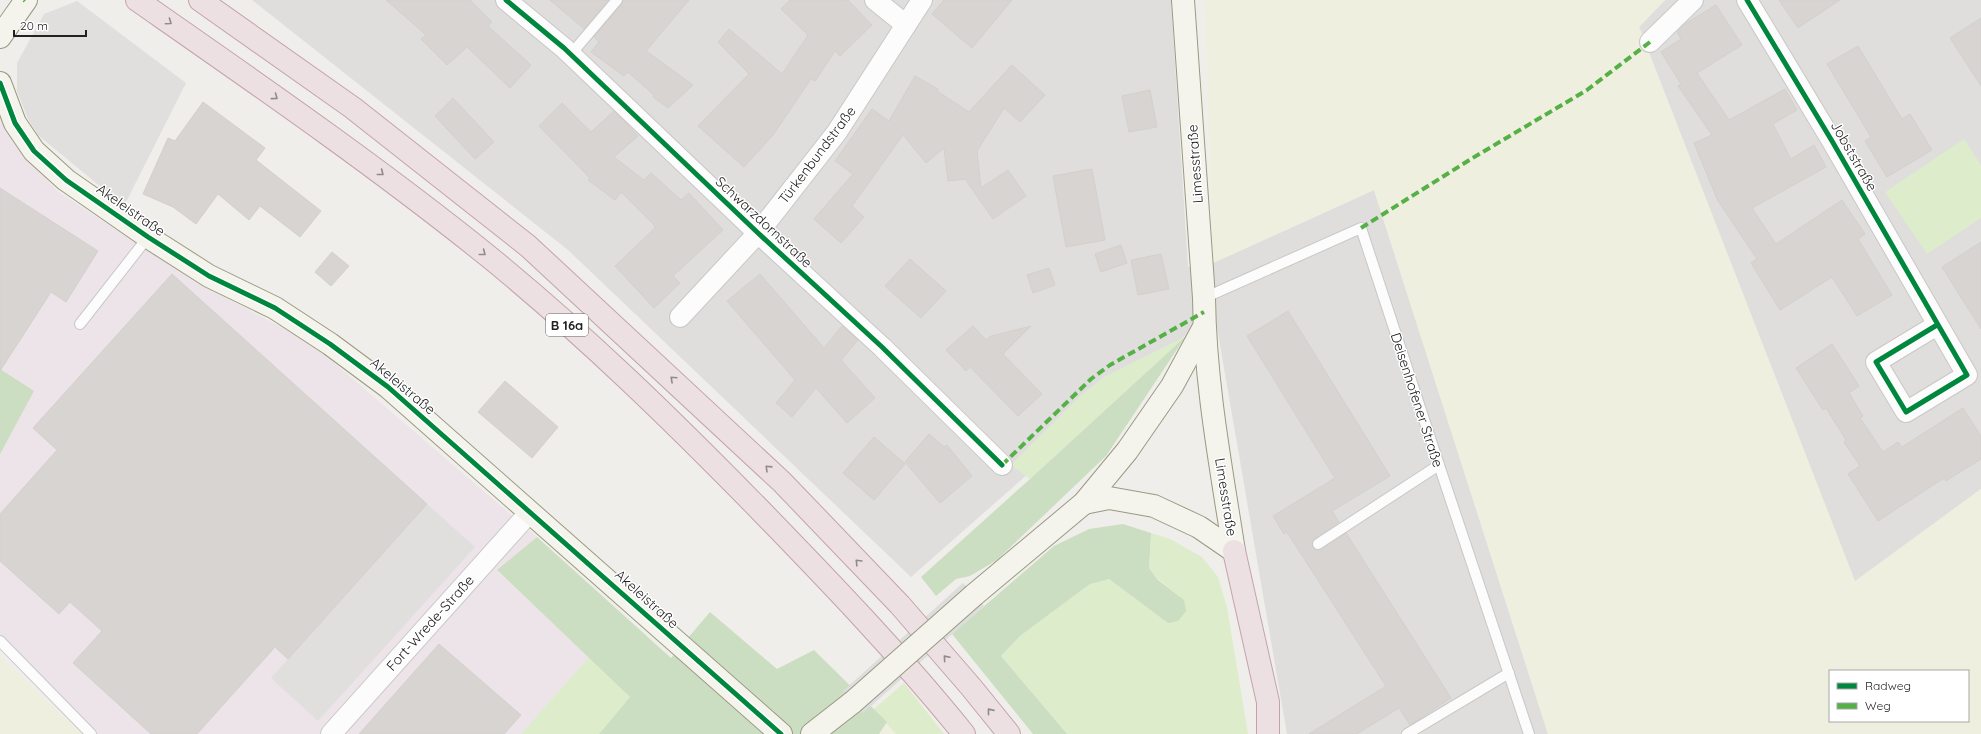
<svg xmlns="http://www.w3.org/2000/svg" width="1981" height="734" viewBox="0 0 1981 734" font-family="Quicksand,sans-serif">
<style>
.residential{fill:#dfdedc}
.industrial{fill:#ede4e9}
.farmland{fill:#efefdf;fill-rule:evenodd}
.grass{fill:#ddeccb}
.forest{fill:#cbdec1}
.parking{fill:#e0dfde}
.pier{fill:#dedddd}
.building{fill:#d7d4d2;stroke:#d3d0cc}
.lines{fill:none;stroke-linecap:round;stroke-linejoin:round}
.lane-casing{stroke:#c9c8c7;stroke-width:12}
.street-casing{stroke:#c9c8c7;stroke-width:22}
.secondary-casing{stroke:#999a82;stroke-width:24}
.highway-casing{stroke:#c5a2ac;stroke-width:24}
.lane{stroke:#fdfcfc;stroke-width:10}
.street{stroke:#fdfcfc;stroke-width:20}
.secondary{stroke:#f4f4ed;stroke-width:22}
.highway{stroke:#ece0e2;stroke-width:22}
.secondary-bridge-casing{stroke:#999a82;stroke-width:24;stroke-linecap:butt}
.secondary-bridge{stroke:#f4f4ed;stroke-width:22}
.quiet{stroke:#55b145;stroke-width:4;stroke-dasharray:8 4;stroke-linecap:butt}
.cycleway-casing{stroke:#fff;stroke-width:8}
.cycleway{stroke:#00873e;stroke-width:5}
.oneway{stroke:#918a8c}
.labels{text-anchor:middle;stroke-width:3;stroke-linejoin:round;paint-order:stroke}
.shield{fill:#fff;stroke:#646464;stroke-width:1}
.shield-label{font-size:13px;font-weight:bold;fill:#222}
.street-label{font-size:14px;fill:#222;stroke:#fff}
</style>
<rect width="100%" height="100%" fill="#f0eeeb"/>
<g class="residential">
<polygon points="252,0 1171,0 1188,267 1213,263 1374,190 1548,734 1287,734 1214,310 911,577 568,250"/>
<polygon points="1665,0 1981,0 1981,489 1855,582 1639,27"/>
</g>
<polygon class="industrial" points="0,116 16,145 57,191 196,282 311,343 537,537 497,571 589,657 521,734 94,734 0,638"/>
<g class="farmland">
<path d="M1205 0H1665L1639 27 1855 581 1981 489V734H1548L1374 190 1213 263ZM1830 671H1968V721H1830Z"/>
<polygon points="0,656 82,734 0,734"/>
<polygon points="887,722 896,734 879,734"/>
</g>
<g class="grass">
<polygon points="1964,139 1981,165 1981,218 1927,254 1885,192"/>
<polygon points="1186,336 1030,479 1011,465 1080,396 1104,377"/>
<polygon points="1151,533 1170,539 1202,557 1218,577 1227,607 1248,734 1067,734 1001,656 1020,636 1090,584 1109,579 1168,623 1184,600 1158,579 1149,568"/>
<polygon points="589,657 630,697 599,734 521,734"/>
<polygon points="904,683 944,734 896,734 874,709"/>
</g>
<g class="forest">
<polygon points="1186,336 1106,456 997,560 970,576 956,579 936,596 921,577 1030,479"/>
<polygon points="0,369 34,391 0,454"/>
<polygon points="1123,524 1151,533 1149,568 1158,580 1184,600 1186,611 1178,621 1168,623 1109,579 1090,584 1020,636 1001,656 1067,734 1033,734 952,634 1054,546 1089,529"/>
<polygon points="537,537 671,658 710,612 777,669 814,650 887,722 879,734 599,734 630,697 497,570"/>
</g>
<g class="parking">
<polygon points="77,1 186,83 124,206 38,135 28,119 17,91 17,63 44,14"/>
<polygon points="427,504 475,547 318,721 271,678"/>
</g>
<polygon class="pier" points="963,583 984,606 863,713 843,691"/>
<g class="building">
<polygon points="386,0 470,0 492,22 488,26 531,65 510,88 467,47 447,65 421,39 426,35"/>
<polygon points="550,0 608,0 584,29"/>
<polygon points="623,0 689,0 646,51 693,85 668,108 653,97 654,95 628,72 624,76 591,52 599,42 594,37 622,4"/>
<polygon points="790,0 848,0 872,25 840,56 835,51 815,81 811,79 773,135 744,167 698,126 749,74 718,42 729,29 782,74 808,35 781,9"/>
<polygon points="944,0 1012,0 972,48 932,14"/>
<polygon points="1779,0 1840,0 1798,28"/>
<polygon points="1716,5 1742,45 1697,73 1729,120 1785,89 1797,110 1773,124 1791,159 1814,145 1826,167 1752,208 1776,244 1842,200 1865,234 1858,239 1892,295 1857,316 1832,277 1780,310 1751,263 1757,259 1718,201 1694,143 1712,135 1678,86 1681,84 1661,52 1681,39 1677,32 1683,25"/>
<polygon points="1981,18 1981,86 1950,38"/>
<polygon points="1858,46 1902,119 1910,114 1932,150 1887,177 1865,141 1871,137 1827,64"/>
<polygon points="1012,65 1045,95 1020,122 1004,108 977,151 981,188 1008,170 1026,196 993,219 965,179 948,181 944,148 926,163 903,135 852,206 864,217 841,243 814,219 853,174 835,161 872,109 889,121 915,76 938,89 937,91 969,112"/>
<polygon points="1150,90 1157,127 1129,132 1122,96"/>
<polygon points="453,98 494,142 475,159 435,116"/>
<polygon points="203,102 265,148 256,160 321,211 300,237 260,206 249,220 218,194 196,224 173,207 143,194 168,138 175,141"/>
<polygon points="562,103 591,132 614,111 638,136 614,157 644,180 651,173 681,200 689,193 723,230 673,276 680,283 654,308 615,266 655,228 654,225 621,192 615,200 588,180 590,178 539,126"/>
<polygon points="1092,169 1105,240 1066,247 1053,176"/>
<polygon points="0,188 98,251 66,302 51,292 0,371"/>
<polygon points="1981,242 1981,329 1942,267"/>
<polygon points="1121,245 1127,263 1101,272 1095,254"/>
<polygon points="332,252 349,266 331,286 315,272"/>
<polygon points="1161,254 1169,289 1138,295 1131,260"/>
<polygon points="910,259 946,291 921,318 885,286"/>
<polygon points="1049,268 1055,285 1033,293 1027,275"/>
<polygon points="172,274 427,504 288,659 275,647 197,734 151,734 73,663 102,631 70,602 59,614 0,561 0,514 57,450 33,428"/>
<polygon points="760,274 824,348 842,326 858,340 841,360 875,398 847,423 816,388 792,417 776,403 795,380 727,301"/>
<polygon points="1288,311 1390,476 1332,511 1339,522 1314,539 1312,545 1315,550 1319,550 1346,533 1451,698 1410,725 1399,708 1357,734 1309,734 1386,686 1287,532 1284,534 1273,516 1335,478 1247,336"/>
<polygon points="973,326 986,340 991,336 1031,326 1003,354 1042,394 1018,416 970,367 966,371 946,350"/>
<polygon points="1832,344 1859,386 1849,393 1863,416 1860,418 1883,452 1898,442 1902,447 1963,408 1981,436 1981,459 1946,481 1944,478 1878,521 1848,474 1860,466 1844,442 1846,440 1826,408 1823,410 1796,368"/>
<polygon points="505,381 558,427 532,458 478,412"/>
<polygon points="929,434 944,447 947,445 972,476 940,503 905,462"/>
<polygon points="874,437 905,464 874,500 843,473"/>
<polygon points="439,644 521,715 504,734 359,734"/>
</g>
<g class="lines">
<g class="lane-casing">
<g id="lane">
<polyline points="571,54 617,0"/>
<polyline points="1204,298 1361,228 1439,465 1529,734"/>
<polyline points="80,324 148,237"/>
<polyline points="1318,544 1439,465"/>
<polyline points="0,641 91,734"/>
<polyline points="1407,734 1509,673"/>
</g>
</g>
<g class="street-casing">
<g id="street">
<polyline points="506,0 564,48 758,233 882,347 1002,465"/>
<polyline points="875,0 906,25"/>
<polyline points="1747,0 1832,141 1967,375 1906,412 1876,362 1937,325"/>
<polyline points="1650,42 1693,0"/>
<polyline points="680,317 758,233 837,132 922,0"/>
<polyline points="331,734 530,512"/>
</g>
</g>
<g class="secondary-casing">
<g id="secondary">
<path d="M1183 0 1204 298C1205 383 1221 467 1234 551"/>
<polyline points="0,37 26,0"/>
<polyline points="0,83 15,123 34,151 66,180 148,237 209,276 275,308 330,344 388,387 781,734"/>
<polyline points="1084,503 1109,498 1154,506 1199,527 1234,551"/>
<polyline points="974,595 1084,503 1127,451 1172,386 1204,327"/>
<polyline points="812,734 853,702"/>
</g>
</g>
<g class="highway-casing">
<g id="highway">
<path d="M137 0C256 83 375 165 488 256 585 335 674 422 761 511 831 583 901 656 964 734"/>
<polyline points="200,0 353,108 528,246 782,482 900,605 971,687 1009,734"/>
<polyline points="1234,551 1268,702 1268,734"/>
</g>
</g>
<use href="#lane" class="lane"/>
<use href="#street" class="street"/>
<use href="#secondary" class="secondary"/>
<use href="#highway" class="highway"/>
<g class="secondary-bridge-casing">
<polyline id="secondary-bridge" points="853,702 974,595"/>
</g>
<use href="#secondary-bridge" class="secondary-bridge"/>
<g class="quiet">
<polyline points="24,0 25,1"/>
<polyline points="1361,228 1471,159 1587,90 1650,42"/>
<polyline points="1002,465 1091,379 1110,365 1204,312"/>
</g>
<g class="cycleway-casing">
<g id="cycleway">
<polyline points="506,0 564,48 758,233 882,347 1002,465"/>
<polyline points="1747,0 1832,141 1967,375 1906,412 1876,362 1937,325"/>
<polyline points="0,83 15,123 34,151 66,180 148,237 209,276 275,308 330,344 388,387 781,734"/>
</g>
</g>
<use href="#cycleway" class="cycleway"/>
</g>
<defs><path id="oneway-chevron" d="M-2-3.5L2.5 0L-2 3.5" fill="none" stroke-width="1.6" stroke-linecap="round" stroke-linejoin="round"/></defs>
<g class="oneway">
<use href="#oneway-chevron" transform="translate(169 22) rotate(35)"/>
<use href="#oneway-chevron" transform="translate(275 97) rotate(36)"/>
<use href="#oneway-chevron" transform="translate(381 173) rotate(38)"/>
<use href="#oneway-chevron" transform="translate(483 253) rotate(38)"/>
<use href="#oneway-chevron" transform="translate(673 379) rotate(-137)"/>
<use href="#oneway-chevron" transform="translate(768 468) rotate(-136)"/>
<use href="#oneway-chevron" transform="translate(858 562) rotate(-134)"/>
<use href="#oneway-chevron" transform="translate(946 658) rotate(-131)"/>
<use href="#oneway-chevron" transform="translate(990 711) rotate(-129)"/>
</g>
<g class="labels">
<rect class="shield" x="546" y="314" width="42" height="22" rx="3"/>
<g class="shield-label">
<text x="567" y="330">B 16a</text>
</g>
<g class="street-label">
<text transform="translate(817 155) rotate(-53)" y="5">Türkenbundstraße</text>
<text transform="translate(1854 156) rotate(60)" y="5">Jobststraße</text>
<text transform="translate(1195 164) rotate(-94)" y="5">Limesstraße</text>
<text transform="translate(131 210) rotate(35)" y="5">Akeleistraße</text>
<text transform="translate(764 222) rotate(43)" y="5">Schwarzdornstraße</text>
<text transform="translate(403 386) rotate(40)" y="5">Akeleistraße</text>
<text transform="translate(1417 400) rotate(72)" y="5">Deisenhofener Straße</text>
<text transform="translate(1226 497) rotate(81)" y="5">Limesstraße</text>
<text transform="translate(647 599) rotate(42)" y="5">Akeleistraße</text>
<text transform="translate(430 623) rotate(-48)" y="5">Fort-Wrede-Straße</text>
</g>
</g>
<rect x="1829" y="670" width="140" height="52" fill="#ffffff" stroke="#a7a7a7"/>
<rect x="1837" y="683" width="20" height="6" fill="#00873e" stroke="#a7a7a7"/>
<text x="1865" y="690" font-size="12" fill="#222222">Radweg</text>
<rect x="1837" y="703" width="20" height="6" fill="#55b145" stroke="#a7a7a7"/>
<text x="1865" y="710" font-size="12" fill="#222222">Weg</text>
<path d="M14 30v6h72v-6" fill="none" stroke="#222222" stroke-width="2"/>
<text x="20" y="30" font-size="12" fill="#222222" stroke="#ffffff" stroke-width="3" paint-order="stroke">20 m</text>
</svg>
